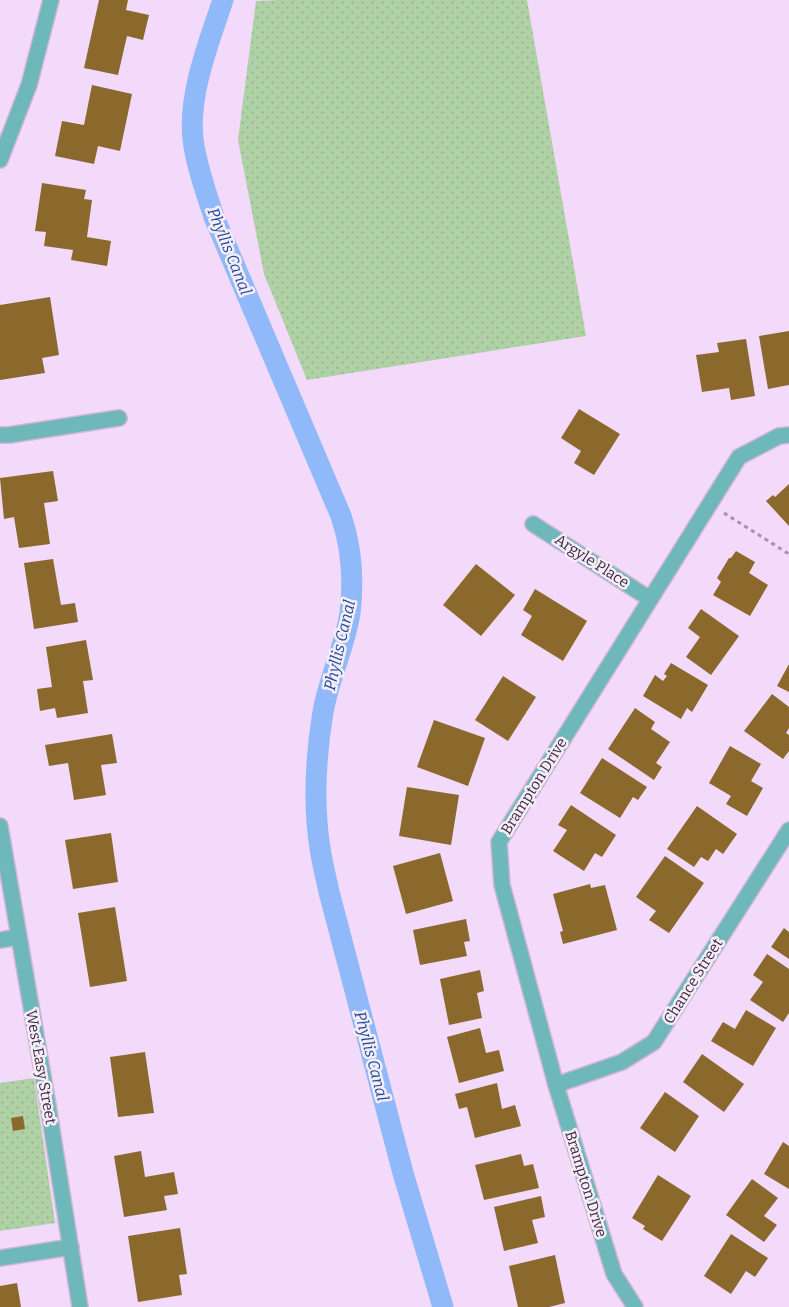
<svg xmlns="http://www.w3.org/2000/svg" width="789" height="1307" viewBox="0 0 789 1307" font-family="Bitter,serif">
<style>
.grass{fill:url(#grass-dots)}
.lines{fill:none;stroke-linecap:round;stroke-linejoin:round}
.canal{stroke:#90b9fa;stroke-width:21}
.building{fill:#8b692d}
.street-casing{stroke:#ceb6d4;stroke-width:18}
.path{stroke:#a891ae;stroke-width:3;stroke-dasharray:4 4;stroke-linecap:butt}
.street{stroke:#6eb7bb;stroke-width:15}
.labels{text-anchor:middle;stroke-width:5;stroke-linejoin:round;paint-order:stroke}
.street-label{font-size:15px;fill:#3a293e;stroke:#f6edf8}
.water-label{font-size:16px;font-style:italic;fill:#1b4b96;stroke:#f6edf8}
</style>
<defs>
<pattern id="grass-dots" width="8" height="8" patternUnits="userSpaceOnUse" patternTransform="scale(1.25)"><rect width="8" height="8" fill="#afd1a6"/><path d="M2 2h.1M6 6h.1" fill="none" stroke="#97b390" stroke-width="1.8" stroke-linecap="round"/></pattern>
</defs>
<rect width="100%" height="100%" fill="#f3d9fa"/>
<g class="grass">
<polygon points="280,0 527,0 586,336 307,380 264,274 238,140 256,1"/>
<polygon points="34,1078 55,1223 0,1231 0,1083"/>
</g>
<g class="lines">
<path class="canal" d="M223 0C209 42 188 94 193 139 196 165 206 192 214 217L341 516C352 548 354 579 350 613 345 646 329 678 323 712 316 755 313 804 320 848 322 863 326 877 329 892L403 1173 443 1307"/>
</g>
<g class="building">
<polygon points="99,0 128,0 126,10 149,15 143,40 127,36 118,75 84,68"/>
<polygon points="92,85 132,94 120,151 98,146 94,164 55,156 62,121 84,125"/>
<polygon points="42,183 86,190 84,199 92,200 87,237 111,241 107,266 71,260 73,250 44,246 46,232 35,231"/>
<polygon points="50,297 59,355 42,358 45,373 0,380 0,305"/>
<polygon points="789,331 789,385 768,389 759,336"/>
<polygon points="746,339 755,396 731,400 729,388 702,392 696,355 719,352 717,343"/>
<polygon points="579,409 620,434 594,475 574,463 581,451 561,438"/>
<polygon points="53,471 58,501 44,503 50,544 19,548 14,517 4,519 0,478"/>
<polygon points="789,484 789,526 766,501 773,495 775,497"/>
<polygon points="736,551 755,562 749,573 768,585 750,616 713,595 721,582 717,578 729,558 731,558"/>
<polygon points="53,559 61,605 75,603 78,622 34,629 24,563"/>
<polygon points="476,564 515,595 481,636 443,605"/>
<polygon points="535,589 587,621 563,661 521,635 532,616 523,610"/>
<polygon points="701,609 739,636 711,675 686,657 700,637 688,628"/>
<polygon points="86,640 93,680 83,681 88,713 57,718 55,708 40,711 37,689 52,687 46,647"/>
<polygon points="671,663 708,685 692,712 687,708 681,719 643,696 655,675 663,681 667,676 664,674"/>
<polygon points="789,664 789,692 777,686"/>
<polygon points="503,676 536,697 508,741 475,720"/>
<polygon points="772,694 789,707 789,728 786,733 789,735 789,751 783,759 744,731"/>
<polygon points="635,708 655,722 651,729 670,742 656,763 662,767 654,780 608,749"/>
<polygon points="434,720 485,738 468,786 417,767"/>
<polygon points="112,734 117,763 101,765 106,795 74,800 68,763 49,766 45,745"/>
<polygon points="730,746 761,764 751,781 763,788 747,816 726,804 731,796 709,783"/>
<polygon points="602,758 647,787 638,800 633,797 620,818 580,793"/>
<polygon points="407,787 459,795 451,845 399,836"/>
<polygon points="571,805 616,835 602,857 595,853 584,871 553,851 567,830 558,825"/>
<polygon points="697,806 737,834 723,854 716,849 708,861 701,857 694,867 667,849"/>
<polygon points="111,833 118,882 73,889 65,840"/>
<polygon points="440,853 453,901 406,914 393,866"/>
<polygon points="665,856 704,883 669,933 649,920 656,911 636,897"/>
<polygon points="590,884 591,888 605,885 617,930 563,944 560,932 563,931 553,894"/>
<polygon points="115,907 127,981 90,987 78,913"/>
<polygon points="466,919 470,941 464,942 467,956 420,965 413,930"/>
<polygon points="784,928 789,932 789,959 771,947"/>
<polygon points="767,954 789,969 789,1013 783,1022 750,1000 763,982 753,975"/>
<polygon points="480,970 484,991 477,993 482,1018 449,1025 440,979"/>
<polygon points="746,1010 776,1028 753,1066 711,1041 723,1022 735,1029"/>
<polygon points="480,1028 486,1053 499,1050 504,1071 459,1083 447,1037"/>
<polygon points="145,1052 154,1113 118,1117 110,1057"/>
<polygon points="702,1054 744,1084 724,1112 683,1082"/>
<polygon points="497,1083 502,1109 515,1105 521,1126 475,1138 467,1107 459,1109 455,1094"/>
<polygon points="665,1092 699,1116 675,1152 640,1128"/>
<polygon points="23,1116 25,1129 13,1131 11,1118"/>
<polygon points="783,1142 789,1146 789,1189 764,1174"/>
<polygon points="141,1151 145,1177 174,1172 178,1194 164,1196 167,1210 124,1217 114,1156"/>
<polygon points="521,1154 524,1166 533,1164 539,1188 484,1200 475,1165"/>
<polygon points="658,1175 691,1196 662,1241 643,1229 645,1226 632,1218"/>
<polygon points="752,1179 778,1198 764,1216 777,1225 764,1242 726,1215"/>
<polygon points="541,1196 545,1217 532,1220 538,1243 504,1251 494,1207"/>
<polygon points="180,1228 187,1274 179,1275 182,1295 138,1302 128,1236"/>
<polygon points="731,1234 768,1258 755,1277 746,1271 731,1294 704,1276"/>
<polygon points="555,1255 565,1303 549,1307 518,1307 509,1266"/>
<polygon points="17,1283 21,1307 0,1307 0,1286"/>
</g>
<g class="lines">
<g class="street-casing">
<g id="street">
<polyline points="0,160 29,85 51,0"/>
<polyline points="0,435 9,435 119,418"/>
<polyline points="533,524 650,599"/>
<polyline points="0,826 48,1105 80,1307"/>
<polyline points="0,940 18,937"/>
<polyline points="556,1085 622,1062 654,1042 789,830"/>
<polyline points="0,1258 71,1247"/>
<polyline points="635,1307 614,1274 556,1085 502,885 499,842 739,457 779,436 789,435"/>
</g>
</g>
<polyline class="path" points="724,513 789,554"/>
<use href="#street" class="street"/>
</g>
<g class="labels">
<g class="street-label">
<text transform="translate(592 561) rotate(33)" y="5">Argyle Place</text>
<text transform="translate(534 786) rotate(-58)" y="5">Brampton Drive</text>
<text transform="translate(693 981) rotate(-58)" y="5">Chance Street</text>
<text transform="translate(41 1067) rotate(80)" y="5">West Easy Street</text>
<text transform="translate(586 1184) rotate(73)" y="5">Brampton Drive</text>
</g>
<g class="water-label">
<text transform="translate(230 251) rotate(68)" y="6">Phyllis Canal</text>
<text transform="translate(339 645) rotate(-77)" y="6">Phyllis Canal</text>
<text transform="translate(372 1056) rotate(75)" y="6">Phyllis Canal</text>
</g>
</g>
</svg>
